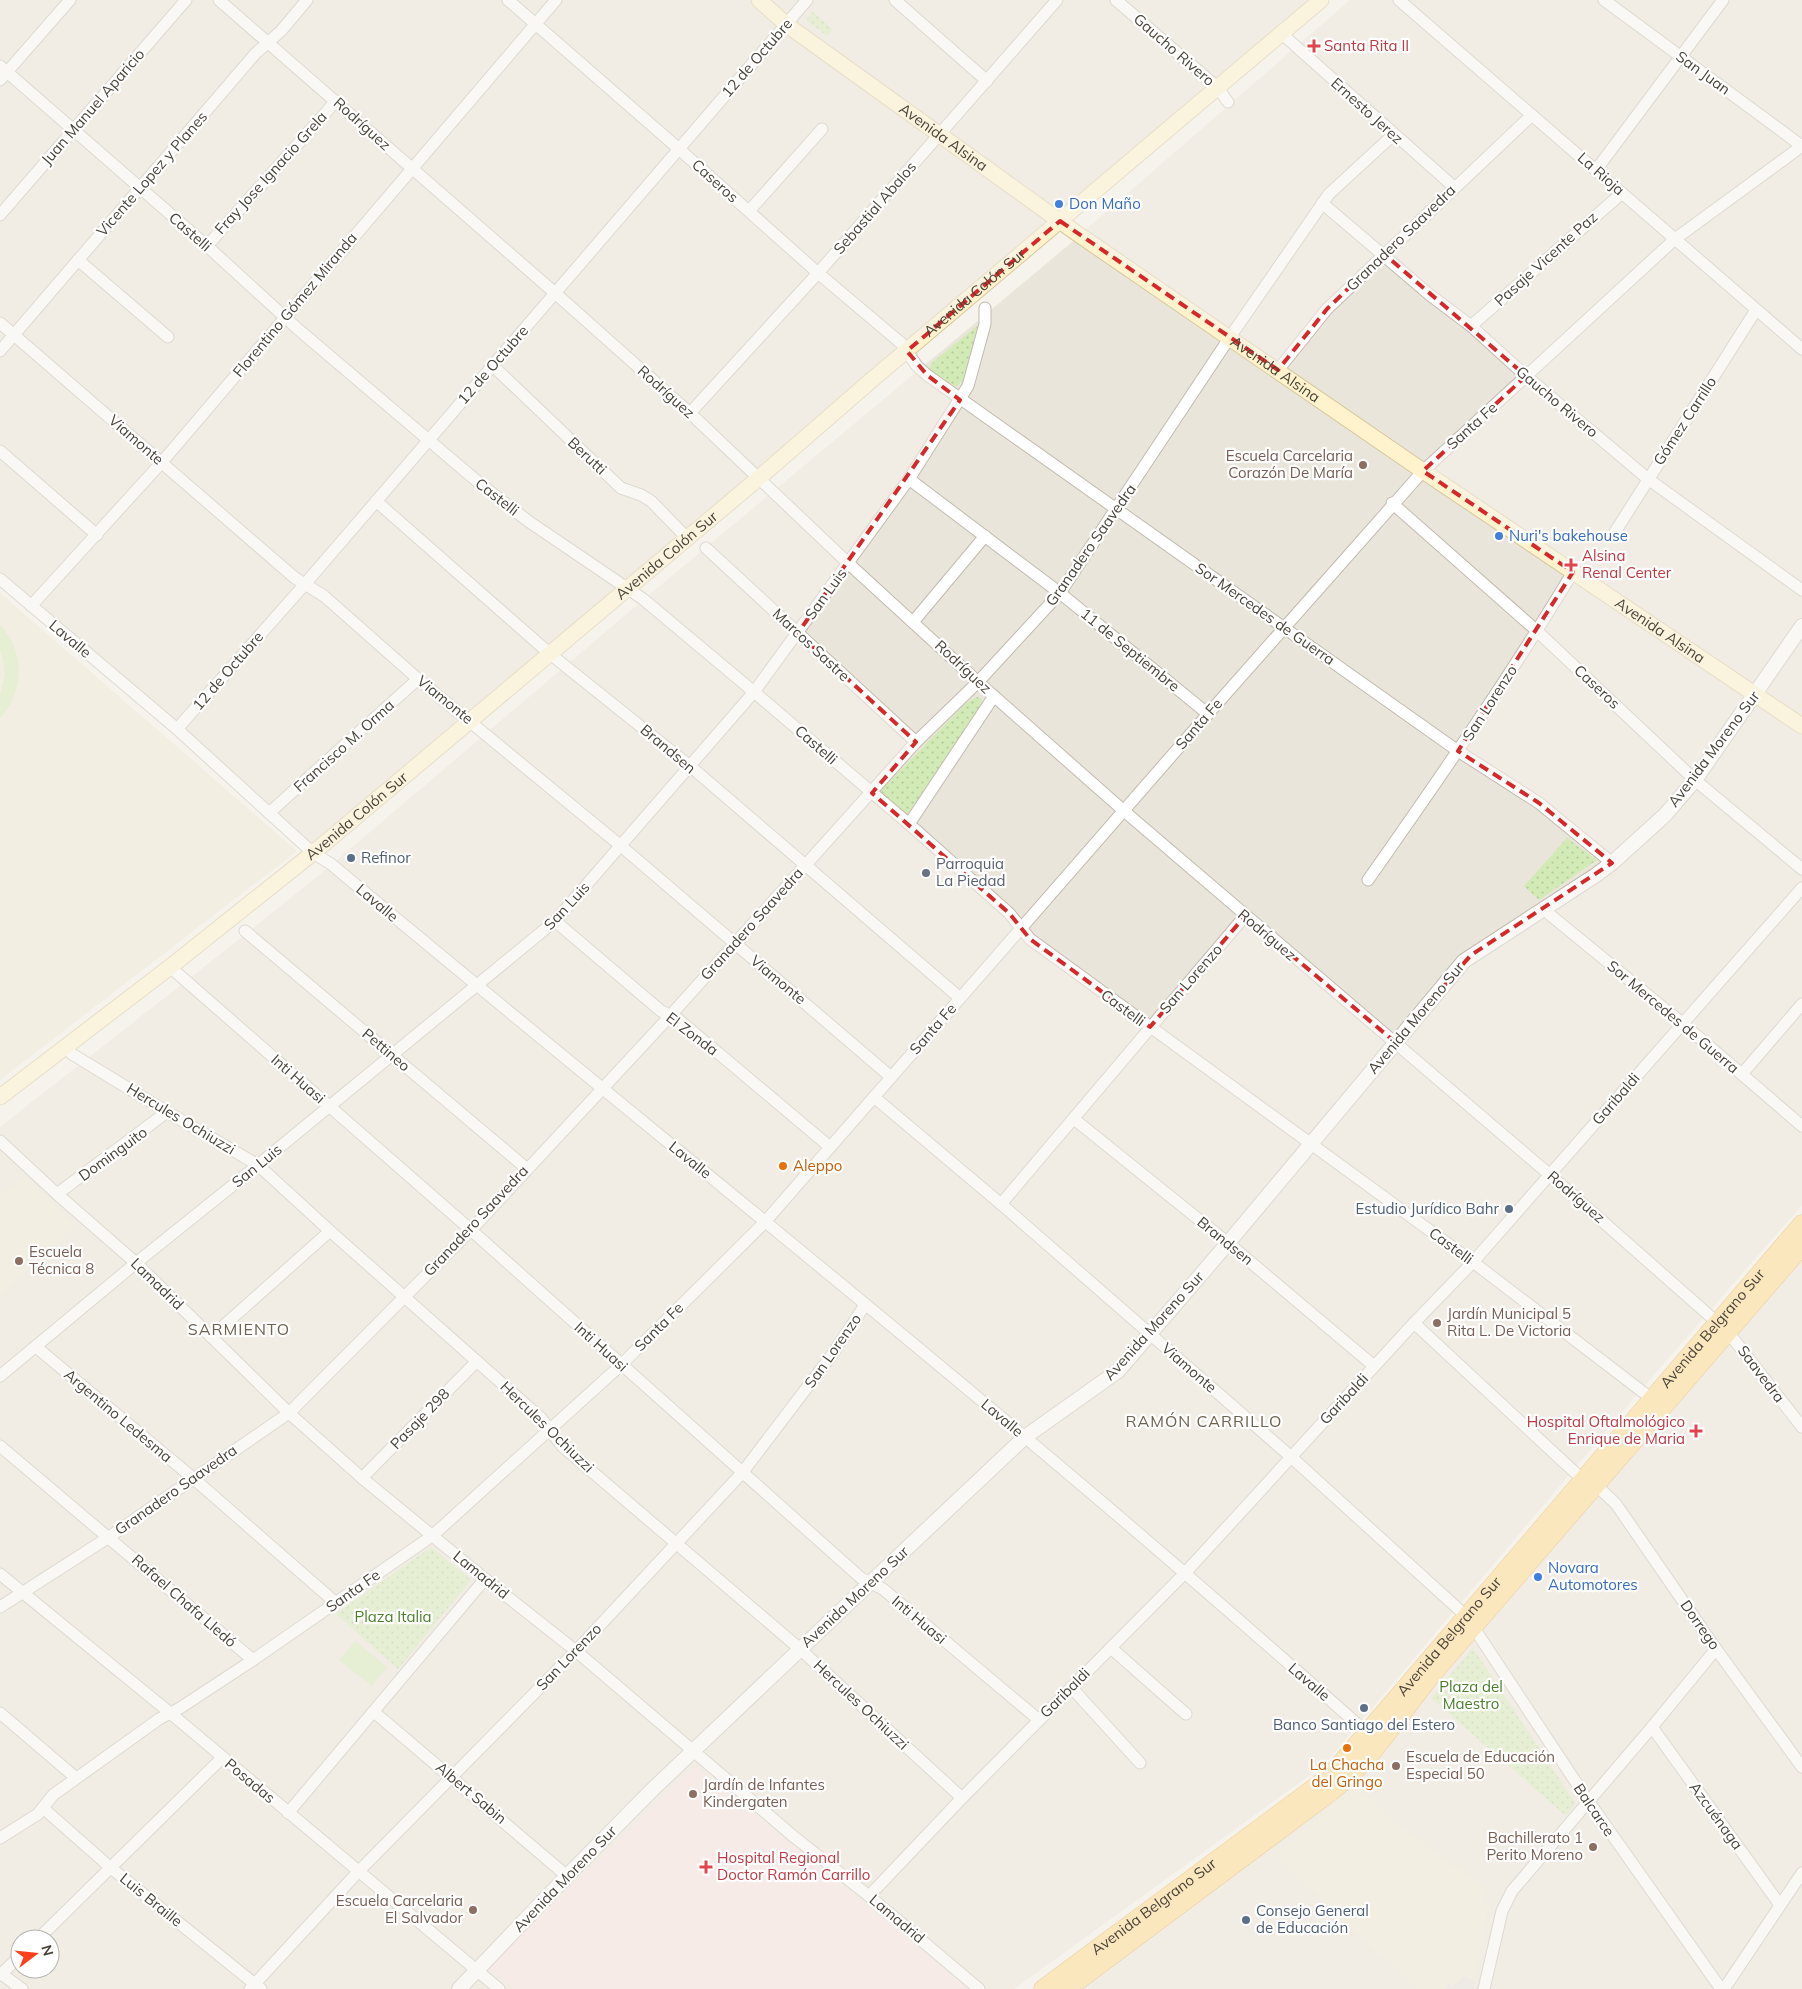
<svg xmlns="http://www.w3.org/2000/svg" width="1802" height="1989" viewBox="0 0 1802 1989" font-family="Mulish,sans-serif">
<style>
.residential{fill:#eae5da;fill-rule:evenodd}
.education{fill:#efe8d6}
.medical{fill:#f6e3e0}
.green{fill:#d2eab5}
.park{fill:url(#park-dots)}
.parking{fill:#e5e3e0}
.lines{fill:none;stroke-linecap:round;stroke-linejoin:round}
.minor-casing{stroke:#c2bbae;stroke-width:13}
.tertiary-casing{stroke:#c2bbae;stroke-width:16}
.secondary-casing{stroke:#d6c79b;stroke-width:17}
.trunk-casing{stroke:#e0a43c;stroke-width:19}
.minor{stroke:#fff;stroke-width:11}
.tertiary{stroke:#fff;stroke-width:14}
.secondary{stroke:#fff3cd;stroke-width:15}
.trunk{stroke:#ffd985;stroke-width:18}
.marked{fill:none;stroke:#d62828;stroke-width:4;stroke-dasharray:10 6;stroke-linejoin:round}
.health-dot{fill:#e0444e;stroke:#fff;stroke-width:2}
.shop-dot{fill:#3f7fe0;stroke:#fff;stroke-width:2}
.education-dot{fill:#8d6e63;stroke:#fff;stroke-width:2}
.service-dot{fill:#5c6f8a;stroke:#fff;stroke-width:2}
.worship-dot{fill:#6b7280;stroke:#fff;stroke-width:2}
.food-dot{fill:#e8710a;stroke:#fff;stroke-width:2}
.labels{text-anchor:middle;stroke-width:4.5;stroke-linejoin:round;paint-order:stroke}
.health-label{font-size:15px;fill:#be3a42;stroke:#fff;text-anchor:start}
.street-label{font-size:15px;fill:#4b4439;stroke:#fff}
.shop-label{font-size:15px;fill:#366cbe;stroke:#fff;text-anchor:start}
.education-label{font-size:15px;fill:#785e54;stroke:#fff;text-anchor:start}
.service-label{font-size:15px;fill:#4e5e75;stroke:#fff;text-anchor:start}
.worship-label{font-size:15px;fill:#5b616d;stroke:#fff;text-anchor:start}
.food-label{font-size:15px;fill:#c56008;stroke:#fff;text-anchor:start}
.park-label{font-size:15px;fill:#4a7f2a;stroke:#fff}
.neighbourhood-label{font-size:16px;letter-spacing:1px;fill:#6e6250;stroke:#fff}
</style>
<defs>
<pattern id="park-dots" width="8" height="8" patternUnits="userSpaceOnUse" patternTransform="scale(1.25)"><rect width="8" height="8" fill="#d2eab5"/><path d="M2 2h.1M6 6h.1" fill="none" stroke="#b6ca9c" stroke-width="1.8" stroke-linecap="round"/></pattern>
</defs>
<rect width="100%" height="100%" fill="#f6f3ec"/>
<g class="residential">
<polygon points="0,0 1317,0 313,851 0,579"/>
<polygon points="1350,0 1802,0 1802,624 1756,692 1083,232"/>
<path d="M1077 238 1419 471 760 1223 1019 1438 454 1989H0V1127L246 934 330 866 643 600ZM20 1939H50V1969H20Z"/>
<polygon points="1423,472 1802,735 1802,1205 1645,1385 1324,1765 1014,1989 461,1989 692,1751 1029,1438 767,1222"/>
<polygon points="1802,627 1802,725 1757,694"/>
<polygon points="1802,1252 1802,1989 1070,1989 1341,1788"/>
</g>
<g class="education">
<polygon points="0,593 297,851 0,1080"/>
<polygon points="25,1176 77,1226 0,1296 0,1195"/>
<polygon points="1355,1785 1414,1838 1418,1837 1455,1868 1457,1867 1486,1887 1482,1905 1488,1906 1473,1989 1416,1989 1274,1855"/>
</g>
<polygon class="medical" points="695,1766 969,1989 514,1989 488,1968"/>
<g class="green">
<path d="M0 625C25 650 25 692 0 718V694L5 675 3 659 0 650Z"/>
<polygon points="355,1641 387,1667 372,1686 339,1660"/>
</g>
<g class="park">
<polygon points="813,12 832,29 827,36 806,20"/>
<polygon points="978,325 964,380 956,387 929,369 933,362"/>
<polygon points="977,697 982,699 977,713 907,815 879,792 966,703"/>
<polygon points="1567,838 1597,860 1539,900 1524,886"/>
<polygon points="431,1547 471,1580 398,1669 336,1614"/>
<polygon points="1473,1648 1575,1803 1566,1816 1431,1698"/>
</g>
<polygon class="parking" points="1463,1976 1475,1981 1473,1989 1445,1989 1449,1984 1453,1987"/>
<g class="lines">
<g class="minor-casing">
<g id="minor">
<polyline points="219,0 555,293 690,413 848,563 978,682 1124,811 1550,1175 1728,1332 1802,1427"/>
<polyline points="508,0 679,149 818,273 901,343 917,366 927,375 1458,751 1539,803 1612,863"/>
<polyline points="895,0 987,81"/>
<polyline points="1116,0 1217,87 1228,102"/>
<polyline points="1399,0 1802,349"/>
<polyline points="1604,0 1802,146"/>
<polyline points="1281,33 1454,187"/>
<polyline points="0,66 207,246 299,330 478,482 528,521 643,599 754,692 909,824 1009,913 1030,939 1473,1262 1652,1399"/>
<polyline points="0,80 70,0"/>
<polyline points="1596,170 1723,0"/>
<polyline points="1322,203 1430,295 1471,326 1526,376 1648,479 1802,590"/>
<polyline points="749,211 822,129"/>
<polyline points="0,215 186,0"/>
<polyline points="207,246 336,101"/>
<polyline points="78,260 168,337"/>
<polyline points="0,323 295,578 324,596 418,679 621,846 891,1077"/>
<polyline points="1471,326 1622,193"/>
<polyline points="0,351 255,54 281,31 307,0"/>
<polyline points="492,365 621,488 641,495 651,501 687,538"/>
<polyline points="1278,370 1327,309 1532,115"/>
<polyline points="690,413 818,273 1057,0"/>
<polyline points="0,451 97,535"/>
<polyline points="909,479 1060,593 1208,714"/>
<polyline points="376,501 549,653 690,766 960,998"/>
<polyline points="1392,503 1537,631 1695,780 1802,869"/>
<polyline points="1615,532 1756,310"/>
<polyline points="706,548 916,742"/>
<path d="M0 579 177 729 313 853 331 864C561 1057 796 1244 1026 1438 1143 1536 1258 1636 1372 1737"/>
<polyline points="31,606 162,462 556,0"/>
<polyline points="913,622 985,536"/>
<polyline points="177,729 305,584 807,0"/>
<polyline points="269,813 418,679"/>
<polyline points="909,824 994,696"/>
<path d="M1368 880C1439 779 1509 678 1573 572"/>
<polyline points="1543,909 1682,1023 1802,1126"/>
<polyline points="555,921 661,1011 679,1020 830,1147"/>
<polyline points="245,931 526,1168"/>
<polyline points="170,967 471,1230 861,1578 883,1589 1039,1720"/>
<polyline points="65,1047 72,1054 167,1112 258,1165 330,1231 541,1418 562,1446 800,1649 962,1798"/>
<polyline points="1742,1074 1802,1004"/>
<polyline points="874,1097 1001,1204 1290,1456 1466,1616 1589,1802 1721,1989"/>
<polyline points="1074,1119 1228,1243 1374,1366"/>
<polyline points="0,1141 57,1194 136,1263 289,1413 362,1478 485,1579 576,1651 793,1836 869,1896 979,1989"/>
<polyline points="57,1194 167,1112"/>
<polyline points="1001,1204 1245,916"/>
<polyline points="1414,1323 1582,1479"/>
<polyline points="211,1337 330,1231"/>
<polyline points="36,1347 193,1478 336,1603"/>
<polyline points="0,1376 136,1263 258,1165 555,921 754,692 909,479 968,386 985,324 985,308"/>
<polyline points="0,1446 253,1660"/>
<polyline points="362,1478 477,1361"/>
<polyline points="1596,1485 1616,1504 1716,1649 1802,1767"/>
<polyline points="0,1574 169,1712 499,1989"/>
<polyline points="0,1607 109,1537 289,1413 471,1230 670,1016 916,742 978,682 1060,593 1230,337 1329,194 1393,135"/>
<polyline points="1111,1648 1186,1714"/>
<polyline points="1071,1687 1140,1763"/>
<polyline points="374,1712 567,1876"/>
<polyline points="0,1713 76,1778"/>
<polyline points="1652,1727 1780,1905"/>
<polyline points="43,1808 111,1868 261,1989"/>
<polyline points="288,1813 485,1579"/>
<polyline points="0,1838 38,1814 53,1795 159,1719 180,1708 253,1660 432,1536 621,1365 765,1222 1208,714 1423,471 1675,239 1802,146"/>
<polyline points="869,1896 962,1798 1185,1573 1414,1323 1473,1262 1802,888"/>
<polyline points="38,1939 222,1758"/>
<polyline points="0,1973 22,1989"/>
<polyline points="0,1975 20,1956"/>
<polyline points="250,1989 358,1872 576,1651 742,1473 831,1356 865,1305"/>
<polyline points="1484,1989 1502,1911 1512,1891 1652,1727 1716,1649"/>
<polyline points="1724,1989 1802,1873"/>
</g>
</g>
<g class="tertiary-casing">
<polyline id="tertiary" points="459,1989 567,1876 653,1789 870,1583 1025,1437 1118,1371 1228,1243 1464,961 1596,875 1612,863 1665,815 1695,780 1802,626"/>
</g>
<g class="secondary-casing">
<g id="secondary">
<path id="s1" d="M759 0 787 25 1075 232 1423 471 1802 726"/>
<path id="s2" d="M0 1097 170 967 313 853 760 477 874 378 1321 0"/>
</g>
</g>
<g class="trunk-casing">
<g id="trunk">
<path id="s3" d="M1043 1989 1330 1776 1802 1224"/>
<path d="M1067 1989 1332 1791C1371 1761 1399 1716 1429 1678L1802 1246"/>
</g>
</g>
<use href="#minor" class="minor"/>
<use href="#tertiary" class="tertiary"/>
<use href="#secondary" class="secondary"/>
<use href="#trunk" class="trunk"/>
</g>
<path d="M0 0H1802V1989H0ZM1060 221 1278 370 1327 309 1384 254 1526 376 1423 471 1573 572 1458 751 1539 803 1612 863 1471 955 1395 1042 1245 916 1150 1027 1030 939 1009 913 872 793 916 742 798 633 960 400 927 375 907 351Z" fill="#f6f3ec" fill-opacity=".55" fill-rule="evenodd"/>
<path class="marked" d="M1060 221 1278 370 1327 309 1384 254 1526 376 1423 471 1573 572 1458 751 1539 803 1612 863 1471 955 1395 1042 1245 916 1150 1027 1030 939 1009 913 872 793 916 742 798 633 960 400 927 375 907 351Z"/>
<g class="health-dot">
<path d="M1311.5 38.5h5v5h5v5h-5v5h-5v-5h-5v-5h5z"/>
<path d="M1568.5 557.5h5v5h5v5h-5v5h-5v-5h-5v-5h5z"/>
<path d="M1693.5 1423.5h5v5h5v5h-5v5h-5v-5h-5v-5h5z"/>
<path d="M703.5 1859.5h5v5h5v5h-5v5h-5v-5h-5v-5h5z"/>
</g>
<g class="shop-dot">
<circle cx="1059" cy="204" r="5"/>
<circle cx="1499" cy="536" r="5"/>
<circle cx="1538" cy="1577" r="5"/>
</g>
<g class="education-dot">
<circle cx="1363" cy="465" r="5"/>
<circle cx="19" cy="1261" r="5"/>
<circle cx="1437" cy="1323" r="5"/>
<circle cx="1396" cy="1766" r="5"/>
<circle cx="693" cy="1794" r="5"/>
<circle cx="1593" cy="1847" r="5"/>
<circle cx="473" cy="1910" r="5"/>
</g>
<g class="service-dot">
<circle cx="351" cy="858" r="5"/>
<circle cx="1509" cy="1209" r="5"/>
<circle cx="1364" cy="1708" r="5"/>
<circle cx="1246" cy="1920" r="5"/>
</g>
<circle class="worship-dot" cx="926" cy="873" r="5"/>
<g class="food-dot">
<circle cx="783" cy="1166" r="5"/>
<circle cx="1347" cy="1748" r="5"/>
</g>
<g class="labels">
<g class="health-label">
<text x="1324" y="51">Santa Rita II</text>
<text x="1582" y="561">Alsina<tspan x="1582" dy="17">Renal Center</tspan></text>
<text x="1685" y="1427" text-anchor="end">Hospital Oftalmológico<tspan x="1685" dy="17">Enrique de Maria</tspan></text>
<text x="717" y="1863">Hospital Regional<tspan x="717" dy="17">Doctor Ramón Carrillo</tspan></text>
</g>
<g class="street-label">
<text transform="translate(1174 50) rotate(41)" y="5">Gaucho Rivero</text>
<text transform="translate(757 58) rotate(-49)" y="5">12 de Octubre</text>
<text transform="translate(1703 73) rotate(36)" y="5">San Juan</text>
<text transform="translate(93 107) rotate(-49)" y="5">Juan Manuel Aparicio</text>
<text transform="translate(1367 111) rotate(42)" y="5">Ernesto Jerez</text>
<text transform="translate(362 124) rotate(42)" y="5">Rodríguez</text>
<text dy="5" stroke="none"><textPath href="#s1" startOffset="230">Avenida Alsina</textPath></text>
<text transform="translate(271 173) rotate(-48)" y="5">Fray Jose Ignacio Grela</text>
<text transform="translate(152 174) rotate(-49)" y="5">Vicente Lopez y Planes</text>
<text transform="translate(1601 174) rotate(41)" y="5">La Rioja</text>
<text transform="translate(715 181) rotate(42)" y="5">Caseros</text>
<text transform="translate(875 208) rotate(-49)" y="5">Sebastial Abalos</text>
<text transform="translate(190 232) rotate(41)" y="5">Castelli</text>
<text transform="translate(1401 238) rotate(-44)" y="5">Granadero Saavedra</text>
<text transform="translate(1546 259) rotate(-42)" y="5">Pasaje Vicente Paz</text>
<text dy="5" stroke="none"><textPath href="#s2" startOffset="1264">Avenida Colón Sur</textPath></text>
<text transform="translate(295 305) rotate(-50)" y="5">Florentino Gómez Miranda</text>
<text transform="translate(493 365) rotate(-49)" y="5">12 de Octubre</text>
<text dy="5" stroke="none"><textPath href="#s1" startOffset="635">Avenida Alsina</textPath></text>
<text transform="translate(666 392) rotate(42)" y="5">Rodríguez</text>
<text transform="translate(1557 402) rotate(40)" y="5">Gaucho Rivero</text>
<text transform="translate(1685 421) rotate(-57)" y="5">Gómez Carrillo</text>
<text transform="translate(1472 426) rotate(-42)" y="5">Santa Fe</text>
<text transform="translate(136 440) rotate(41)" y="5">Viamonte</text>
<text transform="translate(587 456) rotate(43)" y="5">Berutti</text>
<text transform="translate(497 497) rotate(38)" y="5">Castelli</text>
<text transform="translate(1091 545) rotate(-55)" y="5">Granadero Saavedra</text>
<text dy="5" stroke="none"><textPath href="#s2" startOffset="859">Avenida Colón Sur</textPath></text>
<text transform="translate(826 594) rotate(-54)" y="5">San Luis</text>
<text transform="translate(1265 614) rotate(35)" y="5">Sor Mercedes de Guerra</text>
<text dy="5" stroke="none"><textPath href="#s1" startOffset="1100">Avenida Alsina</textPath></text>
<text transform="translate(70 639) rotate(40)" y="5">Lavalle</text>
<text transform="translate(811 645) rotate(43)" y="5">Marcos Sastre</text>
<text transform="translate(1130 650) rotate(39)" y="5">11 de Septiembre</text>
<text transform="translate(963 667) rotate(43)" y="5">Rodríguez</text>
<text transform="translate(228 671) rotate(-49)" y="5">12 de Octubre</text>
<text transform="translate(1597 687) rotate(43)" y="5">Caseros</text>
<text transform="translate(445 700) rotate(39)" y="5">Viamonte</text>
<text transform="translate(1490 703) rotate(-57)" y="5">San Lorenzo</text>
<text transform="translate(1199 724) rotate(-49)" y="5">Santa Fe</text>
<text transform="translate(816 745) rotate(41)" y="5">Castelli</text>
<text transform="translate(344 746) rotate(-42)" y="5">Francisco M. Orma</text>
<text transform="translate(668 749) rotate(40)" y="5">Brandsen</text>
<text transform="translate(1714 749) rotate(-53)" y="5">Avenida Moreno Sur</text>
<text dy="5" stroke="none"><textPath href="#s2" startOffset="454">Avenida Colón Sur</textPath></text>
<text transform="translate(377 903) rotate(40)" y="5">Lavalle</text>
<text transform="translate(567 906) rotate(-47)" y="5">San Luis</text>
<text transform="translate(752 924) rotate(-48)" y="5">Granadero Saavedra</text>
<text transform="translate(1267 935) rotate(40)" y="5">Rodríguez</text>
<text transform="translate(1191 979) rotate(-49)" y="5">San Lorenzo</text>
<text transform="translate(778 980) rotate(40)" y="5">Viamonte</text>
<text transform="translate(1123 1008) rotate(36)" y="5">Castelli</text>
<text transform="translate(1673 1017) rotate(40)" y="5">Sor Mercedes de Guerra</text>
<text transform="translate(1416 1018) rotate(-50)" y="5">Avenida Moreno Sur</text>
<text transform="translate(933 1029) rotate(-49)" y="5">Santa Fe</text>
<text transform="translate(692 1034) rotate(37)" y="5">El Zonda</text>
<text transform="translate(386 1050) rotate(40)" y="5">Pettineo</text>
<text transform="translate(298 1079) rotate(41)" y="5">Inti Huasi</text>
<text transform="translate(1616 1099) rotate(-49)" y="5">Garibaldi</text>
<text transform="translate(181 1119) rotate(31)" y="5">Hercules Ochiuzzi</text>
<text transform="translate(113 1154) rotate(-36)" y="5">Dominguito</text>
<text transform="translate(690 1160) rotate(39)" y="5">Lavalle</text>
<text transform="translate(257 1166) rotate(-39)" y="5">San Luis</text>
<text transform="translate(1576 1197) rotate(41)" y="5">Rodríguez</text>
<text transform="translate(476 1221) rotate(-47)" y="5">Granadero Saavedra</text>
<text transform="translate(1225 1241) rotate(39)" y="5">Brandsen</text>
<text transform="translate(1451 1246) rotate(36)" y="5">Castelli</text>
<text transform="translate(157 1284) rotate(44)" y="5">Lamadrid</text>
<text transform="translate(1154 1326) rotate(-48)" y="5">Avenida Moreno Sur</text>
<text transform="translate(659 1327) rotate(-45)" y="5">Santa Fe</text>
<text dy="5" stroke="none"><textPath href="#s3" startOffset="946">Avenida Belgrano Sur</textPath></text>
<text transform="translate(601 1347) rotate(42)" y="5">Inti Huasi</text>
<text transform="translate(833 1351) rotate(-55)" y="5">San Lorenzo</text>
<text transform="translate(1189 1368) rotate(41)" y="5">Viamonte</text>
<text transform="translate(1761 1374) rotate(53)" y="5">Saavedra</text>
<text transform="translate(1344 1399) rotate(-47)" y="5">Garibaldi</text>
<text transform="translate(118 1416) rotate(40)" y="5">Argentino Ledesma</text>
<text transform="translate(1002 1418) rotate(40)" y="5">Lavalle</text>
<text transform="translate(420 1419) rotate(-46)" y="5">Pasaje 298</text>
<text transform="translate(547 1427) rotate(44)" y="5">Hercules Ochiuzzi</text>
<text transform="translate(176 1490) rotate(-35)" y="5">Granadero Saavedra</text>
<text transform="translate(481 1575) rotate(39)" y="5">Lamadrid</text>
<text transform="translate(353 1591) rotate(-35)" y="5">Santa Fe</text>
<text transform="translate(855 1597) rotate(-43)" y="5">Avenida Moreno Sur</text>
<text transform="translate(184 1601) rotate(41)" y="5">Rafael Chafa Lledó</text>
<text transform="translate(919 1620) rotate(40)" y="5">Inti Huasi</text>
<text transform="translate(1700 1625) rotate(55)" y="5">Dorrego</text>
<text dy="5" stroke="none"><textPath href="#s3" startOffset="541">Avenida Belgrano Sur</textPath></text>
<text transform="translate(569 1657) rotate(-46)" y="5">San Lorenzo</text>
<text transform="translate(1309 1682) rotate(41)" y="5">Lavalle</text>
<text transform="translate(1065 1693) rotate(-45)" y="5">Garibaldi</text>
<text transform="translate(861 1705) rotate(43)" y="5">Hercules Ochiuzzi</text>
<text transform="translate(250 1781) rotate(40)" y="5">Posadas</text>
<text transform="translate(471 1793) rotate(40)" y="5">Albert Sabin</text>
<text transform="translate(1594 1810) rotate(56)" y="5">Balcarce</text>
<text transform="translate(1716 1816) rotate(54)" y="5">Azcuénaga</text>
<text transform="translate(565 1879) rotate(-46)" y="5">Avenida Moreno Sur</text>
<text transform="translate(151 1900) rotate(39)" y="5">Luis Braille</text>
<text dy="5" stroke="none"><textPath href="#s3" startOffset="138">Avenida Belgrano Sur</textPath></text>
<text transform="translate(897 1919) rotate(40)" y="5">Lamadrid</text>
</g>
<g class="shop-label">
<text x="1069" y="209">Don Maño</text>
<text x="1509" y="541">Nuri's bakehouse</text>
<text x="1548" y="1573">Novara<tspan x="1548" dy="17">Automotores</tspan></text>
</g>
<g class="education-label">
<text x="1353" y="461" text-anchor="end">Escuela Carcelaria<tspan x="1353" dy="17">Corazón De María</tspan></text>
<text x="29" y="1257">Escuela<tspan x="29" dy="17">Técnica 8</tspan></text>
<text x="1447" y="1319">Jardín Municipal 5<tspan x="1447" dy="17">Rita L. De Victoria</tspan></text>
<text x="1406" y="1762">Escuela de Educación<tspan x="1406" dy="17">Especial 50</tspan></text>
<text x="703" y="1790">Jardín de Infantes<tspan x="703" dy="17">Kindergaten</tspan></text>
<text x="1583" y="1843" text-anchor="end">Bachillerato 1<tspan x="1583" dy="17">Perito Moreno</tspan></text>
<text x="463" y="1906" text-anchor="end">Escuela Carcelaria<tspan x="463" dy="17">El Salvador</tspan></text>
</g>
<g class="service-label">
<text x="361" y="863">Refinor</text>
<text x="1499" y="1214" text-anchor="end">Estudio Jurídico Bahr</text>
<text x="1364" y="1730" text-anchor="middle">Banco Santiago del Estero</text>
<text x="1256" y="1916">Consejo General<tspan x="1256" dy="17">de Educación</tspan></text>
</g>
<g class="worship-label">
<text x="936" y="869">Parroquia<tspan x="936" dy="17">La Piedad</tspan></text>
</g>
<g class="food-label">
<text x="793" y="1171">Aleppo</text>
<text x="1347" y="1770" text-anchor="middle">La Chacha<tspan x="1347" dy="17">del Gringo</tspan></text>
</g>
<g class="park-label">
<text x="393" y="1622">Plaza Italia</text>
<text x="1471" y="1692">Plaza del<tspan x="1471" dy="17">Maestro</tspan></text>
</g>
<g class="neighbourhood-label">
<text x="239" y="1335">SARMIENTO</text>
<text x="1204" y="1427">RAMÓN CARRILLO</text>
</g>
</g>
<g transform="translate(35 1954) rotate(74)"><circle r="24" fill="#ffffff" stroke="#b7b4b0"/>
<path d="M0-4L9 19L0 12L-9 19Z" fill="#fc3f1d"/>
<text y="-8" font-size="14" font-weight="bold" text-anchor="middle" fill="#4b4439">N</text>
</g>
</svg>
